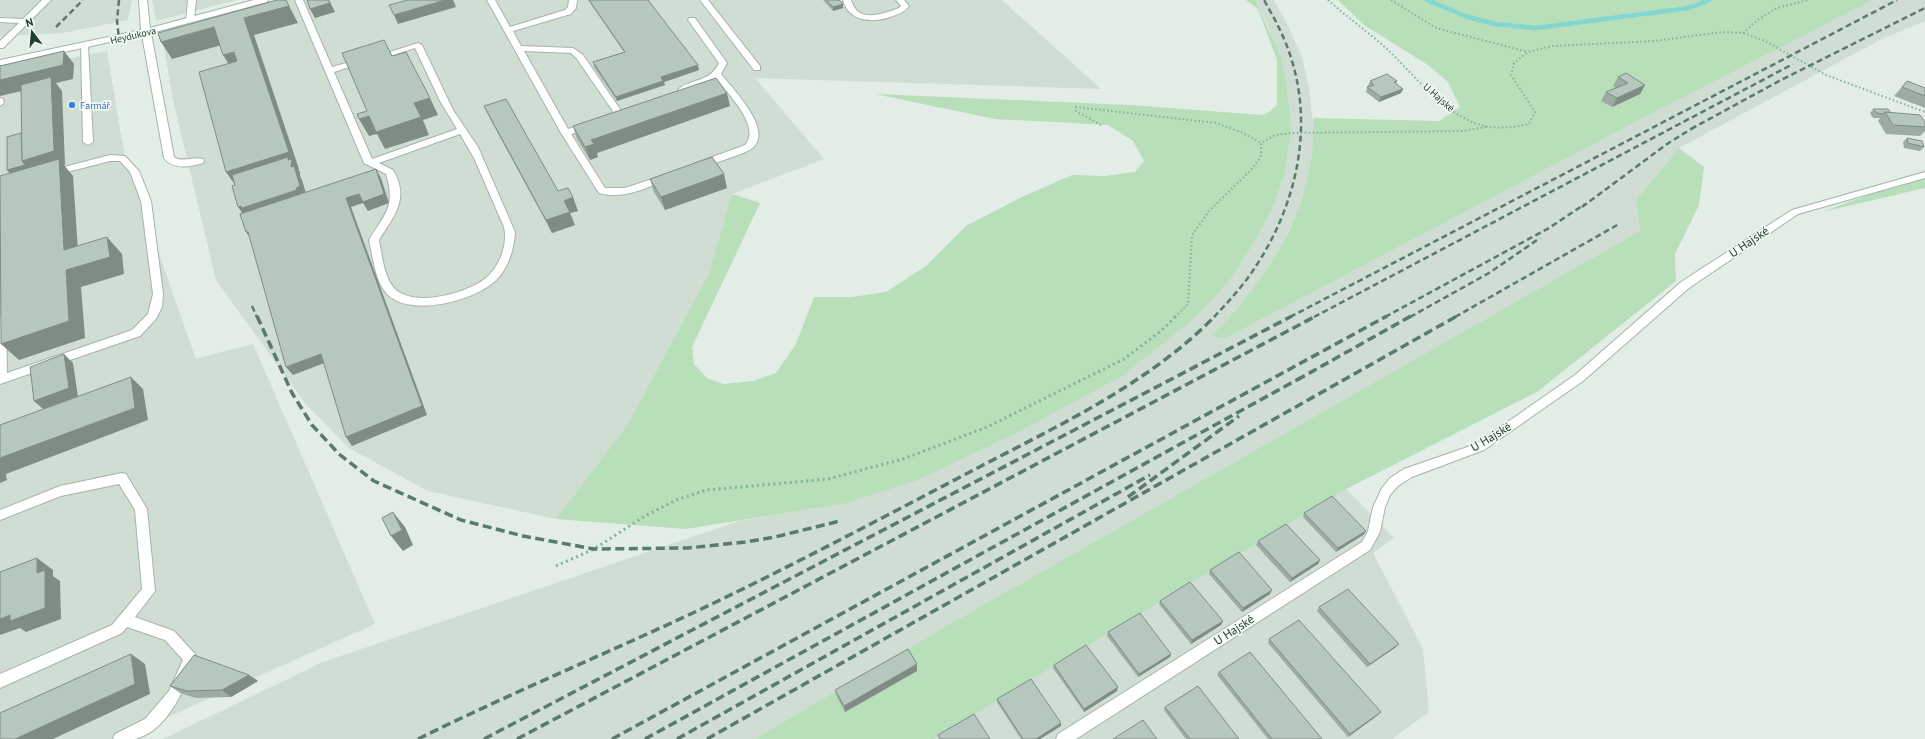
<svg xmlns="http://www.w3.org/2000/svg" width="1925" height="739" viewBox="0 0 1925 739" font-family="'PT Sans',sans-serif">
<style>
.built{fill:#cfddd3}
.green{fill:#b8dfba}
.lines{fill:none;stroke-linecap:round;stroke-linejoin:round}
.stream{stroke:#84d6d1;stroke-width:4.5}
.lane-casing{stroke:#a3b5ab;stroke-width:2}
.street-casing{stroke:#a3b5ab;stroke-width:2}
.path-far1{stroke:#7fb397;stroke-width:2;stroke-dasharray:1.5 2.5;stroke-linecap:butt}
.path{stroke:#7fb397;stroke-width:3;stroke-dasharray:2 3.5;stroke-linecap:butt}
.lane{fill:#fff;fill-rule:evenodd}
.street{fill:#fff;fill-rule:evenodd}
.rail-far1{stroke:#5a7a6b;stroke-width:2.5;stroke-dasharray:6 3.5;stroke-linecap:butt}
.rail{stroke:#5a7a6b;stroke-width:3.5;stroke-dasharray:9 4.5;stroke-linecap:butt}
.wall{fill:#9daca3}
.shaded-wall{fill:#7f8c84}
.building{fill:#b6c8bd;stroke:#7f8c84}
.shop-dot{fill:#3f7fe0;stroke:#f2f9f4;stroke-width:1.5}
.labels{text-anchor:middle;stroke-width:3.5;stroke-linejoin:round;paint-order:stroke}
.far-street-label{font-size:10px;fill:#203f30;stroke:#f2f9f4}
.far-shop-label{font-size:10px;fill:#366cbe;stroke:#f2f9f4;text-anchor:start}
.street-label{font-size:12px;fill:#203f30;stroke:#f2f9f4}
</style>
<rect width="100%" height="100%" fill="#e1ede5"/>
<g class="built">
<polygon points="0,0 132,0 128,20 63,33 2,36 0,38"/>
<polygon points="152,0 237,0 156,21"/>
<polygon points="285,0 1002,0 1101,89 755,78 824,159 732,194 709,273 628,424 556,519 428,491 349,448 305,403 216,280 172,96 162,34"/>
<polygon points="1255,0 1274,0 1287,24 1302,57 1309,88 1314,134 1309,177 1296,215 1279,250 1255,287 1212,336 1224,339 1647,116 1873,0 1925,0 1925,21 1882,39 1679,148 1636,200 1640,231 943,628 755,739 163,739 323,662 739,521 843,504 1232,277 1255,241 1273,208 1285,172 1291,131 1287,87 1268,25"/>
<polygon points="107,51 125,158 196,359 253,344 375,624 119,739 0,739 0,72"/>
<polygon points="1346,489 1394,538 1373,553 1423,649 1429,712 1392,739 934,739"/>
</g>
<g class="green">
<polygon points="1246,0 1255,0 1281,57 1287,87 1290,116 1291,131 1285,172 1273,208 1255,241 1232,277 1212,300 1190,322 1122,376 1020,431 918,480 843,504 686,529 556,519 628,424 709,273 732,194 760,203 692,347 694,364 707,378 724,384 753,381 776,373 796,344 814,297 852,297 886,292 926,266 966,226 1022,197 1072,175 1104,176 1135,172 1144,161 1133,141 1108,125 995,119 875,94 1130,105 1262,115 1269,112 1277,105 1277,60 1258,9"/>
<path d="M1338 0H1873L1647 116 1224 339 1211 336C1270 277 1317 205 1313 118L1439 121 1460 107 1448 82 1428 65 1364 25Z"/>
<polygon points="1679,148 1704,167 1699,205 1675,254 1676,281 1537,392 1346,489 934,739 755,739 943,628 1640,231 1636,200"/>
<polygon points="1925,174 1925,188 1822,212"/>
</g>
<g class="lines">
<polyline class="stream" points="1427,0 1468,17 1495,24 1536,28 1689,8 1709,0"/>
<g class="lane-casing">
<g id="lane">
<polygon points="42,0 51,0 3,48 0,48 0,41 19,23 0,22 0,18 23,19"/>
<polygon points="188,0 196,0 194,20 190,22 186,20"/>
<path d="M295 0H303L332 67 361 59 365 62 334 72 372 159 457 129 440 101 415 48 378 60 374 57 418 43 422 45 453 110 478 147 515 232C514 250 508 270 494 282 473 301 411 317 388 295 375 282 373 257 369 240 385 213 396 207 386 174L364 163ZM460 134 474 158 504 227C508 243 500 266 487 277 469 293 415 308 395 289 384 278 382 255 379 240 394 216 410 199 393 170L379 163Z"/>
<path d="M487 0H495L510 27 565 10 568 7 569 0H577L576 8 571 14 513 31 521 46 573 48 583 55 624 115 620 118 617 117 577 59 571 53 524 51 568 129 588 123 592 126 591 128 571 134 605 188H625L664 175 667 176 669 178 667 180C646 188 622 200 599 193L561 133Z"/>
<path d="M843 0H851C858 24 882 14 899 8L901 6 896 0H904L909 6C904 13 898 14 890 17 872 23 849 22 843 0Z"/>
<path d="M689 18H695L727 63 721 74C732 88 776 132 751 149 744 154 709 165 699 168L696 167V163L745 145C762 127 727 93 716 78L697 88 682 93 679 92 678 90C689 78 709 84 719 63L688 20Z"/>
<polygon points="81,43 84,43 88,45 93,142 88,145 83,142"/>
<polygon points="0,98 3,99 4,103 0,106"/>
<polygon points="110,155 125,156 139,171 151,201 163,294 162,307 156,319 140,336 0,384 0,316 5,317 6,320 7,373 132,330 148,314 153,294 141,201 130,172 120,161 110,161 52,176 47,173 49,171"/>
<polygon points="1925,172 1925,178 1798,214 1689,288 1583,381 1484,450 1412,477 1398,486 1390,495 1385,507 1380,532 1370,550 1076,739 1056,739 1058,734 1362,542 1368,531 1373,507 1382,488 1390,478 1404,469 1476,444 1575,375 1681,282 1792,210"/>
<path d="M122 473 126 474 147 509 155 591 135 617 174 631 195 654 197 658C185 686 169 731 135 739 128 739 120 739 113 739L115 734 145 719 169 691 183 660 165 640 127 627 122 633 0 688V674L112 625 142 589 135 510 119 484 61 496 0 520V510L60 486Z"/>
</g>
</g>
<g class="street-casing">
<g id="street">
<path d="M139 0H147L150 28 254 0H268L267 2 151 33 174 157C183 163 193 156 203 159L204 161 203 163C190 167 173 170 164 158L142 35 0 66V60L141 30Z"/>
<polygon points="700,0 708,0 760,66 760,70 754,70"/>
</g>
</g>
<g class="path-far1">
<path d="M1328 0C1347 17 1368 32 1387 49 1412 73 1442 111 1475 123 1493 130 1510 128 1529 124L1535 112 1511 75 1514 63 1528 52 1552 46 1654 41 1723 32 1743 33 1765 41 1826 75 1925 112"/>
<polyline points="1391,0 1436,28 1528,52"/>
<polyline points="1743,33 1759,19 1777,8 1808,0"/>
<polyline points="1101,125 1076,111 1076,107 1216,123 1243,133 1261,143"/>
<polyline points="1175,317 1188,304 1192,235 1209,211 1250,171 1261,157 1261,143 1275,135 1293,133 1462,131 1486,127"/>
</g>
<polyline class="path" points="556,566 594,549 645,516 676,500 706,490 828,479 903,459 987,427 1124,359 1161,331 1176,316"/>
<use href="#lane" class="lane"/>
<use href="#street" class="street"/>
<g class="rail-far1">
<polyline points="119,0 117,21 119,38"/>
<polyline points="56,27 83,0"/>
<polyline points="1691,129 1781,80 1925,8"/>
<polyline points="1582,207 1667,144 1696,126"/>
<polyline points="252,306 257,317"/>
<path d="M1214 317C1229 301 1244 285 1256 266 1298 202 1315 122 1288 49 1282 32 1273 16 1264 0"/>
<polyline points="1290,317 1897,0"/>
<polyline points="1314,317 1793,64"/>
<polyline points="1385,317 1549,228 1585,204"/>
<polyline points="1410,317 1489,273 1540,238"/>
<polyline points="1455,317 1619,224"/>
</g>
<g class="rail">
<polyline points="257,316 292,393 312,425 339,454 374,481 461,520 523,536 594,549 688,548 745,542 775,537 840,521"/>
<polyline points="1297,380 1411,316"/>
<polyline points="1128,497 1239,416"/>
<path d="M418 739C509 694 603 655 695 612 786 569 876 521 966 474 1051 429 1147 386 1215 316"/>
<polyline points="484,739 1292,316"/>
<polyline points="517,739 1316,316"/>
<polyline points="612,739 1387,316"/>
<polyline points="645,739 1302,377"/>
<polyline points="677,739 1150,475"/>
<polyline points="707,739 1457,316"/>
</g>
</g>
<g class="wall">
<polygon points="588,0 648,0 699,70 664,82 665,85 617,101 594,67 593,62 624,52"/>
<polygon points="823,0 839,0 843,8 833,11"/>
<polygon points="1618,77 1645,85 1640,94 1612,107 1601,101 1606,92 1616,88 1613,86"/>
<polygon points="1370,81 1397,81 1396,84 1403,89 1401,93 1379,102 1366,92 1367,87 1369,87 1368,86"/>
<polygon points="1907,81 1925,88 1925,108 1894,96"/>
<polygon points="484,106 558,191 578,211 570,213 575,225 552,233 490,119"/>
<polygon points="730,106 597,153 598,157 590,160 577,139 573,126"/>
<polygon points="1873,109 1925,122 1925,131 1920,136 1886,134 1878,121 1880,118 1873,118 1870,113"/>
<polygon points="1907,138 1924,147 1920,151 1904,148 1903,142"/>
<polygon points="650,179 727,188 665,210 654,192"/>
<polygon points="1304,513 1366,531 1363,535 1336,552 1303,517"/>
<polygon points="1258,541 1320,560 1318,564 1290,582 1256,545"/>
<polygon points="1210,570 1270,594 1242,612 1209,574"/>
<polygon points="1160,601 1221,625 1191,644 1159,604"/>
<polygon points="1319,607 1396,647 1367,667 1317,611"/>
<polygon points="1108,632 1171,654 1170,657 1138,677 1107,636"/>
<polygon points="1269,639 1378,715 1348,737 1268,643"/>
<polygon points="1054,665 1117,691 1084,712 1053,668"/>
<polygon points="917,671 845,712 837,697 835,690"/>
<polygon points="1219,672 1322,739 1268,739 1217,675"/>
<polygon points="249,675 258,681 231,697 196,698 180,693 170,686"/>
<polygon points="997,699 1061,726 1040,739 1021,739 997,702"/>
<polygon points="1165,707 1239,739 1186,739 1164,710"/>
</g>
<g class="shaded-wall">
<polygon points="286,0 298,23 254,35 299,169 298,169 300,172 300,176 302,180 308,200 247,220 238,207 238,189 226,172 244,18"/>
<polygon points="329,0 335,12 315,18 310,9"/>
<polygon points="445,0 453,0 456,7 398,24 394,15"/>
<polygon points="843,4 843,8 833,11 833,7"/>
<polygon points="214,27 225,44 172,59 161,42"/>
<polygon points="64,51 74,64 73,79 56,83 62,91 65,165 64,165 73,176 79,266 107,237 122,254 124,274 81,287 85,338 19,360 1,344 64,250 15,179 7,170 22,161 52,84 0,96 0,80"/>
<polygon points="234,52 245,69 234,72 223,55"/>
<polygon points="698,65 699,70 664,82 665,85 617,101 616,97 661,77"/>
<polygon points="1645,85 1640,94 1612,107 1617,98"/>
<polygon points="1403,89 1401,93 1379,102 1381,97"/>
<polygon points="727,93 730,106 597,153 598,157 590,160 585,147 591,140"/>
<polygon points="430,98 438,115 423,120 429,135 385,149 377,134 369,136 359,119"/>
<polygon points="376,169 381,178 389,203 368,211 363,203 351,207 427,415 352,446 346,437 346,198"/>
<polygon points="724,174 727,188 665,210 661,197"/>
<polygon points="573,197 578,211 570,213 575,225 552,233 546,220 564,201"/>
<polygon points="246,232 248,232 252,241"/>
<polygon points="64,354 73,363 78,397 43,409 34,401"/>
<polygon points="321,354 327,362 293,375 286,367"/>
<polygon points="131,377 143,389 148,420 6,474 7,480 0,483 0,458"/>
<polygon points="393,512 405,527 413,545 403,551 391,536"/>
<polygon points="1366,531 1363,535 1336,552 1338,548"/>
<polygon points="37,558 53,570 53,576 60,581 61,619 26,632 20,628 0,635 0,619 10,615 37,573"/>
<polygon points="1320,560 1318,564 1290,582 1292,578"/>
<polygon points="1272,590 1270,594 1242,612 1243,608"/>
<polygon points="1223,621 1221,625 1191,644 1192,640"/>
<polygon points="1399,644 1396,647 1367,667 1370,664"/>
<polygon points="131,654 145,664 150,694 53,739 15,739"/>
<polygon points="1171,654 1170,657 1138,677 1139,674"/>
<polygon points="917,664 917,671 845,712 844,706"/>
<polygon points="249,675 258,681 231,697 222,690"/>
<polygon points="1118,687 1117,691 1084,712 1084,709"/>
<polygon points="1381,712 1378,715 1348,737 1350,734"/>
<polygon points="1061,723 1061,726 1040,739 1036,739"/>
</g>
<g class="building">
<polygon points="277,0 286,0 289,6 244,18 289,152 226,172 199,72 237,61 234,52 223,55 214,27 161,42 158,33"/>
<polygon points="307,0 328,0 330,3 310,9"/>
<polygon points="408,0 445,0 394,15 389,5"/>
<polygon points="589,0 648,0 698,65 661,77 663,81 616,97 593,62 625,52"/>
<polygon points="826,0 839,0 843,4 833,7"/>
<polygon points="384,40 392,56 406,52 430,98 414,103 421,117 376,132 369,116 359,119 357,114 367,111 342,53"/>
<polygon points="64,51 63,65 0,80 0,66"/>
<polygon points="1626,73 1645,85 1617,98 1606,92 1628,83 1618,77"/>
<polygon points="1387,74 1397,81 1394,82 1403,89 1381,97 1367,87 1374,85 1370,81"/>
<polygon points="51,77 54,151 22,161 21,85"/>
<polygon points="716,78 727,93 591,140 594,144 585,147 573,126"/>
<polygon points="1907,81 1925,88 1925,96 1902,87"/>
<polygon points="506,99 558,191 568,188 573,197 564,201 570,212 546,220 484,106"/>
<polygon points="1873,109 1888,109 1891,113 1885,112 1884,114 1877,113"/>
<polygon points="1885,112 1920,115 1925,122 1925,127 1893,125"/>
<polygon points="21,133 22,161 25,165 7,170 7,137"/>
<polygon points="1907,138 1922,141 1924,147 1908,143"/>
<polygon points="288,157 288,160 292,159 291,167 294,166 300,186 296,188 297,190 242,208 241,206 238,207 232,186 235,185 232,175"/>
<polygon points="712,157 724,174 661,197 650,179"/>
<polygon points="59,159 64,250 107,237 110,257 66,270 69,321 1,344 0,176"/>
<polygon points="376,169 384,194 363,202 359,194 346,198 422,406 346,437 321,354 286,367 248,232 246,232 240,214"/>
<polygon points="64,354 69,388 34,401 30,367"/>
<polygon points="131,377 135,408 0,458 0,425"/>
<polygon points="1332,496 1366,531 1338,548 1304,513"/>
<polygon points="393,512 402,530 391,536 382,518"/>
<polygon points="1286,524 1320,560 1292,578 1258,541"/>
<polygon points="1239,552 1272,590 1243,608 1210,570"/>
<polygon points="37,558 37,573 45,570 45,608 10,621 10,615 0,619 0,572"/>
<polygon points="1190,582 1223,621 1192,640 1160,601"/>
<polygon points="1348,589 1399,644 1370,664 1319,607"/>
<polygon points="1140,613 1171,654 1139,674 1108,632"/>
<polygon points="1299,620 1381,712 1350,734 1269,639"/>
<polygon points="1086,645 1118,687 1084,709 1054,665"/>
<polygon points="908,649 917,664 844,706 835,690"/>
<polygon points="1250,652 1322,739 1272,739 1219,672"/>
<polygon points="131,654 135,684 15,739 0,739 0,713"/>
<polygon points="194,655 249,675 222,690 187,691 170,686"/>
<polygon points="1031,679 1061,723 1036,739 1023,739 997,699"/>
<polygon points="1198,686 1239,739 1190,739 1165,707"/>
<polygon points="974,714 990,739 940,739 938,735"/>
<polygon points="1143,720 1157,739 1113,739"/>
</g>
<circle class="shop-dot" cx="72" cy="105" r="4"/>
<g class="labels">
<g class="far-street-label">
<text transform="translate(133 35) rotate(-13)" y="4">Heydukova</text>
<text transform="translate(1439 97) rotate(41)" y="4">U Hajské</text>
</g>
<g class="far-shop-label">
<text x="80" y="109">Farmář</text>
</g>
<g class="street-label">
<text transform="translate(1749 242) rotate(-34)" y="4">U Hajské</text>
<text transform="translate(1491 437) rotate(-31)" y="4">U Hajské</text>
<text transform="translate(1234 630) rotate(-33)" y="4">U Hajské</text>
</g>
</g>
<g transform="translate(32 32) rotate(344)" stroke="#f2f9f4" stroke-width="3" paint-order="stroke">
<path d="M0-3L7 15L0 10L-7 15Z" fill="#203f30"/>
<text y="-6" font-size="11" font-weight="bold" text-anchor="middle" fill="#203f30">N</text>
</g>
</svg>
